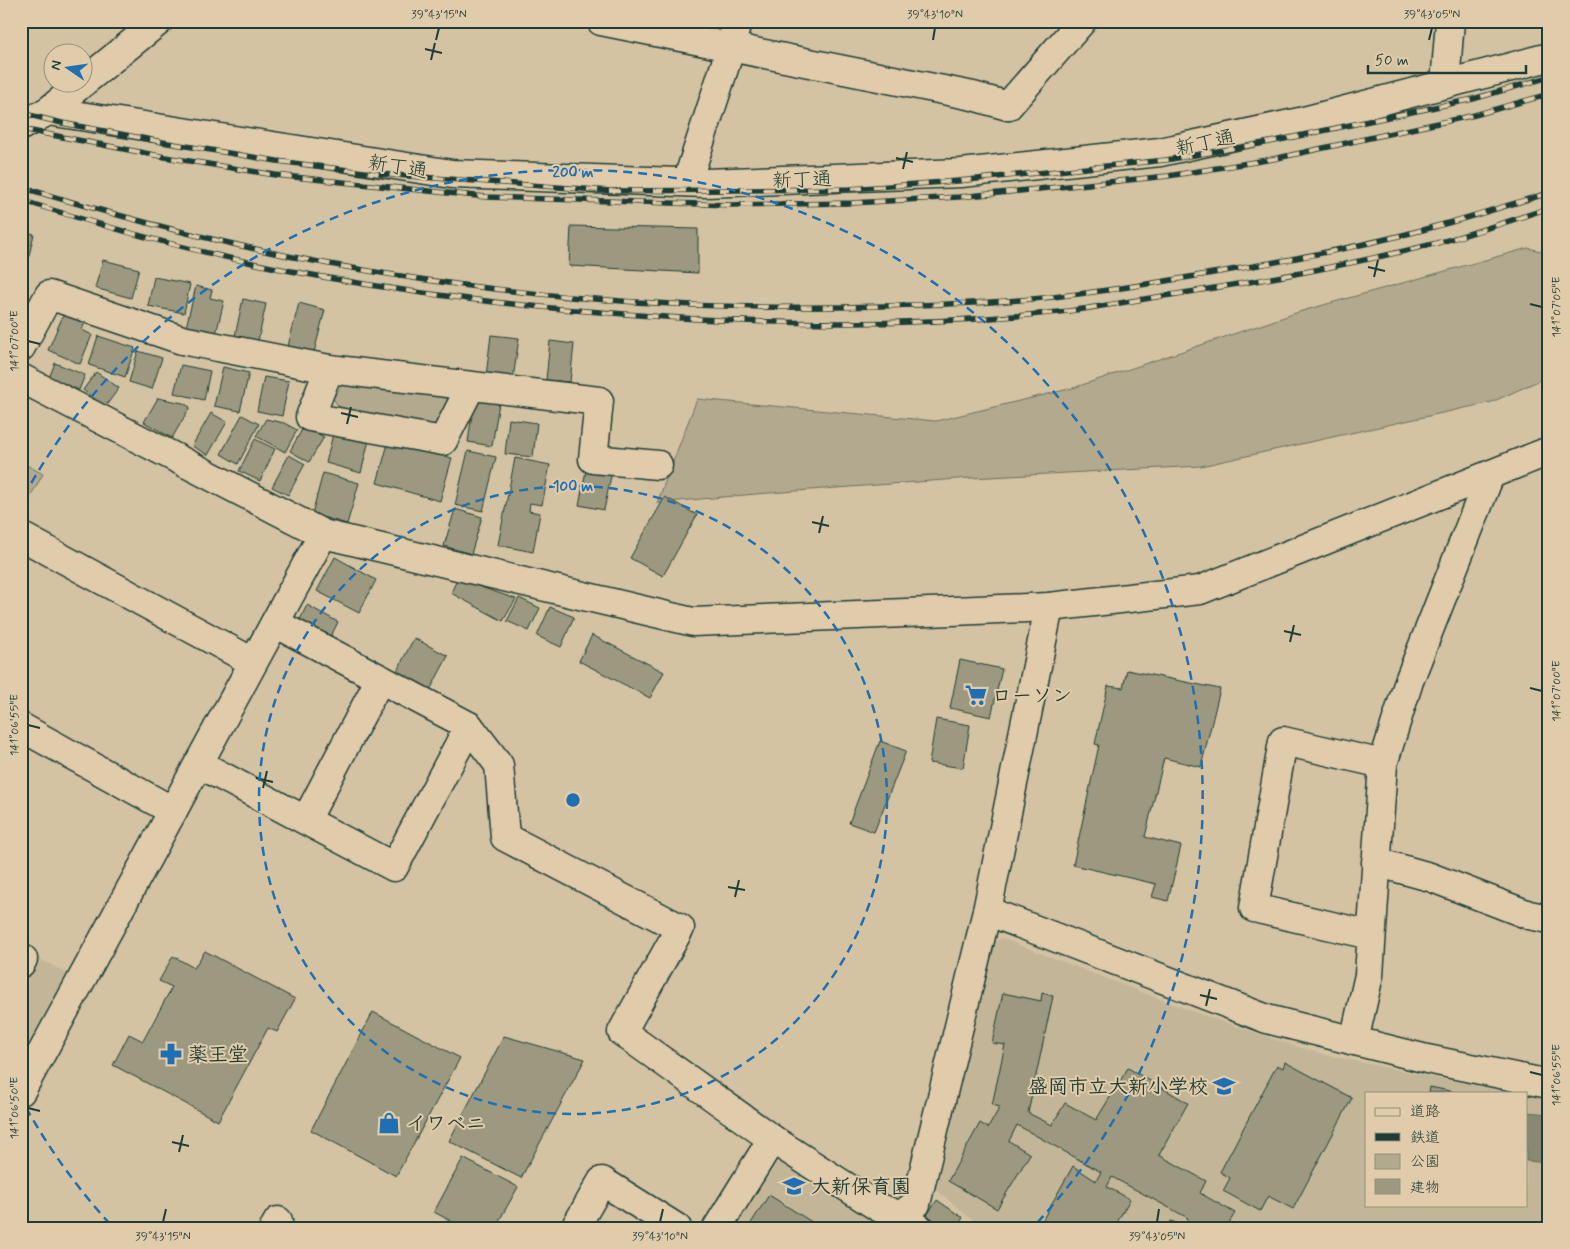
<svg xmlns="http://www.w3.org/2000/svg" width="1570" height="1249" viewBox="0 0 1570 1249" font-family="Mynerve,'Klee One',sans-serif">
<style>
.built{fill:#c3b698;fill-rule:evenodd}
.green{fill:#b3a98e;stroke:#697361}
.water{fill:#878974;stroke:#5d6b5a}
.building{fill:#9c9980;stroke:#1f3d34}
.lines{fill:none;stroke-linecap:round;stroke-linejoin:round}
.minor-casing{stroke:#1f3d34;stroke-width:31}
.major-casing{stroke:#1f3d34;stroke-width:31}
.minor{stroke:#e0cbaa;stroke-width:28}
.major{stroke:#e0cbaa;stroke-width:28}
.rail-casing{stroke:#1f3d34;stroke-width:5.5}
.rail{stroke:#e0cbaa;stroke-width:4;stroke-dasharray:11;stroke-linecap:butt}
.ticks{fill:none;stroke:#1f3d34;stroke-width:2}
.ring{fill:none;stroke:#1f6fb2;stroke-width:2.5;stroke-dasharray:9 6}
.labels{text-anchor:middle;stroke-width:4;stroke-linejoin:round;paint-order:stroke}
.street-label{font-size:20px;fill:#1f3d34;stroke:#e0cbaa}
.poi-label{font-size:20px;font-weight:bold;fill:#1f3d34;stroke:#e0cbaa;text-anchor:start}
.centre{fill:#1f6fb2;stroke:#e0cbaa;stroke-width:2.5}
.ring-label{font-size:15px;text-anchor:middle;font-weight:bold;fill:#1f6fb2;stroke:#e0cbaa;stroke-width:4;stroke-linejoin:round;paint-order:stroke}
.neatline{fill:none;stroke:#1f3d34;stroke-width:2}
.ticks-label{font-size:12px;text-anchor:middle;fill:#1f3d34}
</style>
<rect width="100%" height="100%" fill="#d4c3a3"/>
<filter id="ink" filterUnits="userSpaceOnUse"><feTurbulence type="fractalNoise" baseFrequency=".02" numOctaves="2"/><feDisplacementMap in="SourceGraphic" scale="10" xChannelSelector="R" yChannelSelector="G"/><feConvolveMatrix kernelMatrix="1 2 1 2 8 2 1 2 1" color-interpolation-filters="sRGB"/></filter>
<g filter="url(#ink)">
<g class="built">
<path d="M1001 938 1186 1009 1292 1045 1326 1055 1452 1081 1549 1094V1228H982L936 1190 989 954 993 943ZM1366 1093H1526V1205H1366Z"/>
<polygon points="21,949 67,973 21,1057"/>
<polygon points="781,1156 871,1215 875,1228 735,1228"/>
</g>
<g class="green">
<polygon points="1528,248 1549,253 1549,376 1492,402 1201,466 971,478 756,494 657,503 697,399 936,421 1073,388 1302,311"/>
<polygon points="347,378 459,389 438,431 395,419 348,410 338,406 333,398"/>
<polygon points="21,462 43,474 21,513"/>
</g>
<polygon class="water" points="1526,1112 1549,1114 1549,1163 1526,1161"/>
<g class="building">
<polygon points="571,226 698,229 698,273 569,266"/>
<polygon points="21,231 34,234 28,260 21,259"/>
<polygon points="103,260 139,269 131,298 95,288"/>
<polygon points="154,277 190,284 184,313 148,306"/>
<polygon points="196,286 212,290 210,298 224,301 216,334 186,327"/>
<polygon points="243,299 266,304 258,341 235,336"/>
<polygon points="299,303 325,310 314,352 288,346"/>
<polygon points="65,311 86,320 82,330 92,335 80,364 48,350"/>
<polygon points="491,335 519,338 513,379 486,376"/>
<polygon points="98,336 135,348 125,377 89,365"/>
<polygon points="550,341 574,344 570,382 546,380"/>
<polygon points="138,351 162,358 152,389 129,382"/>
<polygon points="55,363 85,375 79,390 49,378"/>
<polygon points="181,365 210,371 204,400 174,393"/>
<polygon points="223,367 249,373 240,411 214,406"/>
<polygon points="96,372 119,388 105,407 83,390"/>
<polygon points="264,377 289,381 282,416 257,411"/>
<polygon points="158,398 183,403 190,407 172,438 144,422"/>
<polygon points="474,399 499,403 492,446 468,442"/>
<polygon points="211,413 227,422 208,455 192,446"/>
<polygon points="242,415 259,424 238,464 221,454"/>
<polygon points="266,419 284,423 297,430 285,452 256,436"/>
<polygon points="509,419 537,423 533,457 505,454"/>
<polygon points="304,426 324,437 309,462 290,451"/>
<polygon points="334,430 369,440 361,473 326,463"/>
<polygon points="255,439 275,449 260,481 239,471"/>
<polygon points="389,440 452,458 440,501 377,483"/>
<polygon points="468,451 496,457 483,511 455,505"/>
<polygon points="289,455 305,464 288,495 272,487"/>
<polygon points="515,458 550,465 542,505 530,503 529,511 540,513 533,552 498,545"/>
<polygon points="587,466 612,471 604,510 579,505"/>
<polygon points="323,473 359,483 347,524 312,514"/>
<polygon points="665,497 697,515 663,576 630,558"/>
<polygon points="455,509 482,517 471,554 444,546"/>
<polygon points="335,557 376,580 359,613 317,591"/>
<polygon points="457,579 516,599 503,621 451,593"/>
<polygon points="519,598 540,608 529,631 507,621"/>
<polygon points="307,605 338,622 327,644 296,628"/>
<polygon points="550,607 574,617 561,647 537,636"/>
<polygon points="592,635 664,672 650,698 579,661"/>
<polygon points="414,638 448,656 430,690 396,673"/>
<polygon points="960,660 1002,669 991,717 950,708"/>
<polygon points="1127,670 1220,689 1201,767 1164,758 1145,837 1181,846 1168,901 1152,897 1156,884 1073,865 1099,745 1095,744 1108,686 1123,688"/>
<polygon points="936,719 970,725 963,768 929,763"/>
<polygon points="880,741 906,751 874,832 849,823"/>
<polygon points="205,951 295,999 277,1032 268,1028 218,1121 113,1065 129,1034 143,1041 172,987 159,981 173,956 194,968"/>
<polygon points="1003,993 1041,1001 1042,993 1053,996 1028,1113 1052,1125 1065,1103 1096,1120 1128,1068 1188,1103 1159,1155 1206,1181 1200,1193 1235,1213 1226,1228 1168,1228 1171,1221 1184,1226 1188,1218 1112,1177 1107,1187 1130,1199 1114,1228 1038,1228 1073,1166 1096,1181 1101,1172 1017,1125 1009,1141 1030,1154 997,1209 948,1181 980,1123 988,1128 1000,1107 992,1105 1005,1045 992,1043"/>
<polygon points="373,1012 460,1058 396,1176 311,1130"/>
<polygon points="504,1036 585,1059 521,1178 449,1141"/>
<polygon points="1285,1062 1352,1098 1293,1209 1268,1196 1260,1211 1223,1191 1230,1178 1220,1172 1277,1065 1283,1068"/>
<polygon points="1430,1087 1455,1092 1429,1093"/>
<polygon points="463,1158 518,1187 495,1228 464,1228 434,1212"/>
<polygon points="769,1195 818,1226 817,1228 748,1228"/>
<polygon points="937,1200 963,1218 956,1228 945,1228 927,1215"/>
</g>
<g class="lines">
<g class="minor-casing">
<g id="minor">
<polyline points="601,21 973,96 1008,106 1082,21"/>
<polyline points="1445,84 1450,21"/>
<polyline points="48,111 452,174 706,183 961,173 1160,152 1300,122 1549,57"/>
<polyline points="687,182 731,47 737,21"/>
<polyline points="21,347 49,295 182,340 329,369 599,401 593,459 658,465"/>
<polyline points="329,369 310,417 443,441 471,386"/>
<polyline points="21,378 323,534 693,622 1049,607 1200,590 1549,451"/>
<polyline points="21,536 253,662"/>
<polyline points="275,623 469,726 499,765 505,837 680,928 622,1032 772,1139 878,1207 900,1216 919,1228"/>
<polyline points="21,727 173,811"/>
<polyline points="199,764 394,867 469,726"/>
<polyline points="306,820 380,679"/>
<polyline points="1376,862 1430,877 1529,915 1549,919"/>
<polyline points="987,911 1267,1019 1427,1059 1549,1084"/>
<polyline points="1371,935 1254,908 1283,741 1383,764"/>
<polyline points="21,958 23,959 21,963"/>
<polyline points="1354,1041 1369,975 1383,764 1409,681 1490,475"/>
<polyline points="21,1091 323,534"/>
<polyline points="274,1228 278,1221"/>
<polyline points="575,1228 602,1181 677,1228"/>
<polyline points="717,1228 772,1139"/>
<polyline points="889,1228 900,1216 916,1204 987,911 1049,607"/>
</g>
</g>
<g class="major-casing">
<polyline id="major" points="21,126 48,111 159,21"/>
</g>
<use href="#minor" class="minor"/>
<use href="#major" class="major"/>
<g class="rail-casing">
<g id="rail">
<polyline points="21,113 62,123 168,143 277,161 380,174 611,191 849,189 958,181 1166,160 1270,142 1473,99 1549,77"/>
<polyline points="21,129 165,157 275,175 486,197 731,205 852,203 959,197 1168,176 1273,159 1475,115 1549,94"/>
<path d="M21 187C120 217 222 244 324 263 507 297 696 312 882 306 944 304 1007 303 1069 295 1123 289 1177 279 1231 270 1300 258 1369 245 1437 226 1474 216 1511 204 1549 193"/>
<path d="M21 200C120 232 221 259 323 277 423 295 524 307 625 314 772 326 922 327 1069 311 1105 306 1141 299 1177 294 1264 280 1351 265 1437 243 1475 233 1512 220 1549 208"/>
</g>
</g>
<use href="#rail" class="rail"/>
</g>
</g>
<path class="ticks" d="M436 40 439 28M933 40 935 28M1429 40 1432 28M425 49 442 53M431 60 435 43M896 158 913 162M903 169 907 152M1368 267 1385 271M1374 277 1378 260M1530 304 1542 307M28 341 40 344M341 413 358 417M347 424 351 407M812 522 829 526M819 533 823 516M1284 631 1301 635M1290 642 1294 625M1530 688 1542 691M28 725 40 728M256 778 273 782M263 788 267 771M728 887 745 890M735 897 739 880M1200 995 1217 999M1206 1006 1210 989M1530 1072 1542 1075M28 1108 40 1111M172 1142 189 1146M179 1152 183 1135M163 1222 166 1209M660 1222 663 1209M1157 1222 1159 1209"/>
<g class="ring">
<circle cx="573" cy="800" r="314"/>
<path d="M110 1224A628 628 0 0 1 24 1104M24 496A628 628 0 1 1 1036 1224"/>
</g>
<defs>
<g id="supermarket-bare" transform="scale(1.725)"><path d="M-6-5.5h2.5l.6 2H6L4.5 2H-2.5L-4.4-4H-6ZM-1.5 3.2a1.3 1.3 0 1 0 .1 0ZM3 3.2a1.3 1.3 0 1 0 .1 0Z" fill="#1f6fb2" stroke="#e0cbaa" stroke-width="2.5" paint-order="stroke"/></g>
<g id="pharmacy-bare" transform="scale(1.725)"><path d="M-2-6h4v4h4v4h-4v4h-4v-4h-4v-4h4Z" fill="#1f6fb2" stroke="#e0cbaa" stroke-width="2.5" paint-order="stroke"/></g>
<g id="school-bare" transform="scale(1.725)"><path d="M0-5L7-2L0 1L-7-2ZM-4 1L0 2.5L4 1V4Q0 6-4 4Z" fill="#1f6fb2" stroke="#e0cbaa" stroke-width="2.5" paint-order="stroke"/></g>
<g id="shop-bare" transform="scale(1.725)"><path d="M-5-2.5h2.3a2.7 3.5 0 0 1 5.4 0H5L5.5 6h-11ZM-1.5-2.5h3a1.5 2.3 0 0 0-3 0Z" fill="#1f6fb2" stroke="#e0cbaa" stroke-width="2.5" paint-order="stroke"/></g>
</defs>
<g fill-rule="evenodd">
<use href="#supermarket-bare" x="976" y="695"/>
<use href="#pharmacy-bare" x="171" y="1054"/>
<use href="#school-bare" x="1224" y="1086"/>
<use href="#shop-bare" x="389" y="1123"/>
<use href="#school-bare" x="794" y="1186"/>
</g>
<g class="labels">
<g class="street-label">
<text transform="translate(1205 142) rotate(-12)" y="7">新丁通</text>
<text transform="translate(398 166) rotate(9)" y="7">新丁通</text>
<text transform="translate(802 179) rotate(-2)" y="7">新丁通</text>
</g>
<g class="poi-label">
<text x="992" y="702">ローソン</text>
<text x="188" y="1061">薬王堂</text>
<text x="1208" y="1093" text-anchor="end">盛岡市立大新小学校</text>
<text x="406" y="1130">イワベニ</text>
<text x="811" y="1193">大新保育園</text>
</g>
</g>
<circle cx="573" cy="800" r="8" class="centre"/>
<g class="ring-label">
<text x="573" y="177">200 m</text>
<text x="573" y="491">100 m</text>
</g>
<rect width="1570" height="1249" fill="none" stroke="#e0cbaa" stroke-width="55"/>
<rect x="1365" y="1092" width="162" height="115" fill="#e0cbaa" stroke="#93927b"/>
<rect x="1375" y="1108" width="25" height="8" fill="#e0cbaa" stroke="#93927b"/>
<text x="1410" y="1116" font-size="15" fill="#1f3d34">道路</text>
<rect x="1375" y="1133" width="25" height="8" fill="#1f3d34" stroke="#93927b"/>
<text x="1410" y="1142" font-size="15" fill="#1f3d34">鉄道</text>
<rect x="1375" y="1154" width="25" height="15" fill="#b3a98e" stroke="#93927b"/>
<text x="1410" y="1166" font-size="15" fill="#1f3d34">公園</text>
<rect x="1375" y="1179" width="25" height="15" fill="#9c9980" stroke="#93927b"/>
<text x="1410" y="1192" font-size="15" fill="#1f3d34">建物</text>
<g transform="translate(68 68) rotate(283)"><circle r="24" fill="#e0cbaa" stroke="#93927b"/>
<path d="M0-4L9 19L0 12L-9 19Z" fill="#1f6fb2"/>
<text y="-8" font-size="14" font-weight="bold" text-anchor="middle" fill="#1f3d34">N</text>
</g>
<path d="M1368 65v8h158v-8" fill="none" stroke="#1f3d34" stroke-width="2.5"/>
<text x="1375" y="65" font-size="15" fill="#1f3d34" stroke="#e0cbaa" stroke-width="4" paint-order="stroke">50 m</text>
<rect x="28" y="28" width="1514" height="1194" class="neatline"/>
<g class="ticks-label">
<text x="439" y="18">39°43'15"N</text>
<text x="935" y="18">39°43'10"N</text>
<text x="1432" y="18">39°43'05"N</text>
<text transform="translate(1556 307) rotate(-90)" y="4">141°07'05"E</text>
<text transform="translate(14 341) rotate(-90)" y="4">141°07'00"E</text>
<text transform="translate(1556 691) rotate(-90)" y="4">141°07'00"E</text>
<text transform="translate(14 725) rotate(-90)" y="4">141°06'55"E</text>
<text transform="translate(1556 1075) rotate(-90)" y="4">141°06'55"E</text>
<text transform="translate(14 1108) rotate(-90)" y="4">141°06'50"E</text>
<text x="163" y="1240">39°43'15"N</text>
<text x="660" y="1240">39°43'10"N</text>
<text x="1157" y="1240">39°43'05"N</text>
</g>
</svg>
